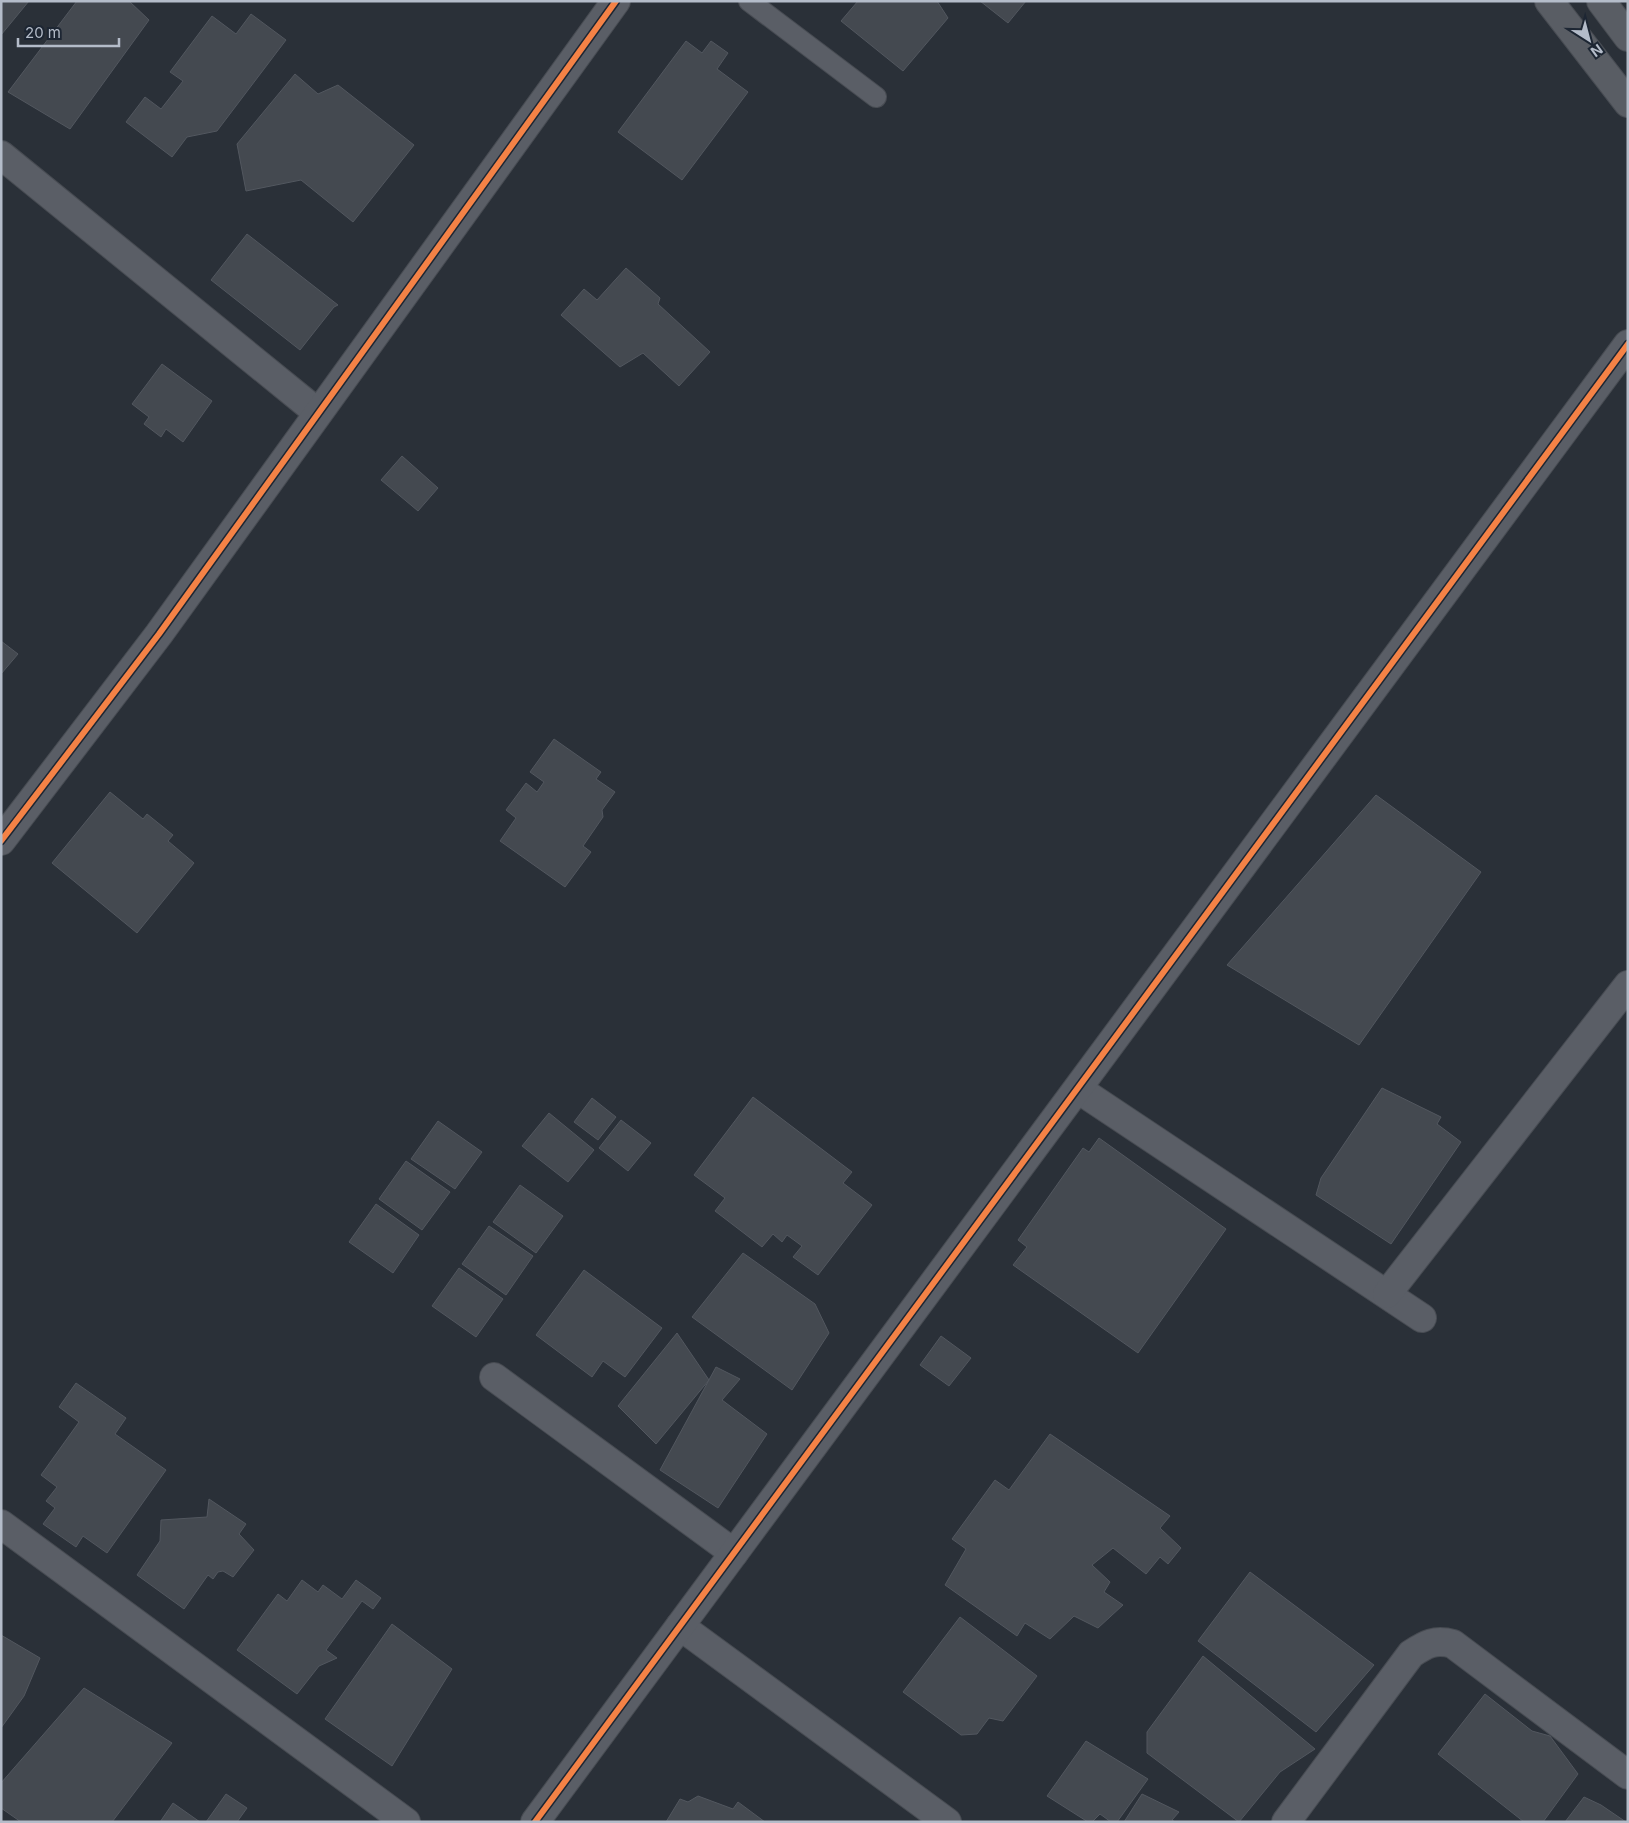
<svg xmlns="http://www.w3.org/2000/svg" width="1629" height="1823" viewBox="0 0 1629 1823" font-family="Inter,sans-serif">
<style>
.building{fill:#444950;stroke:#52575f}
.lines{fill:none;stroke-linecap:round;stroke-linejoin:round}
.lane-casing{stroke:#484c53;stroke-width:22}
.street-casing{stroke:#484c53;stroke-width:30}
.secondary-casing{stroke:#484c53;stroke-width:30}
.lane{stroke:#5a5e66;stroke-width:20}
.street{stroke:#5a5e66;stroke-width:28}
.secondary{stroke:#595d64;stroke-width:28}
.cycleway-casing{stroke:#1d2633;stroke-width:9}
.cycleway{stroke:#f48246;stroke-width:6}
</style>
<rect width="100%" height="100%" fill="#2a3038"/>
<g class="building">
<polygon points="1,1 29,1 1,35"/>
<polygon points="77,1 129,1 149,20 70,129 8,92"/>
<polygon points="858,1 937,1 948,18 903,71 841,21"/>
<polygon points="980,1 1026,1 1008,23"/>
<polygon points="251,14 286,40 217,131 187,137 172,157 126,122 145,97 161,109 183,81 170,72 212,16 236,34"/>
<polygon points="686,41 702,53 711,41 728,53 717,69 748,92 682,180 618,132"/>
<polygon points="295,74 318,94 338,85 414,145 353,222 301,180 246,191 237,144"/>
<polygon points="247,234 338,305 334,307 300,350 211,280"/>
<polygon points="626,268 660,298 658,304 710,352 679,386 643,353 620,367 561,315 584,289 597,300"/>
<polygon points="162,364 212,401 183,442 166,429 161,437 144,424 149,417 132,404"/>
<polygon points="402,456 438,488 418,511 381,480"/>
<polygon points="1,641 18,654 1,674"/>
<polygon points="554,739 601,772 596,779 615,792 602,810 603,817 583,846 591,852 565,887 500,841 516,818 506,810 526,783 537,792 544,782 530,772"/>
<polygon points="110,792 143,819 147,814 173,835 168,841 194,863 137,933 52,863"/>
<polygon points="1376,795 1481,872 1359,1045 1227,965"/>
<polygon points="1382,1088 1441,1117 1437,1124 1461,1142 1391,1244 1316,1195 1321,1178"/>
<polygon points="753,1097 852,1172 843,1183 872,1205 818,1275 793,1257 802,1246 787,1235 782,1242 773,1234 762,1247 715,1211 725,1198 694,1175"/>
<polygon points="592,1098 616,1117 598,1140 574,1122"/>
<polygon points="549,1113 594,1150 568,1182 522,1146"/>
<polygon points="621,1120 651,1143 628,1171 599,1148"/>
<polygon points="438,1121 482,1152 455,1189 411,1159"/>
<polygon points="1099,1138 1226,1229 1138,1353 1013,1265 1027,1247 1018,1240 1083,1148 1089,1152"/>
<polygon points="406,1161 450,1192 422,1230 379,1199"/>
<polygon points="520,1185 563,1216 536,1253 493,1222"/>
<polygon points="376,1204 419,1235 393,1273 349,1242"/>
<polygon points="489,1226 533,1256 506,1295 462,1264"/>
<polygon points="743,1253 815,1304 829,1333 792,1390 692,1317"/>
<polygon points="459,1268 503,1299 476,1337 432,1306"/>
<polygon points="584,1270 662,1328 625,1377 603,1361 592,1377 536,1335"/>
<polygon points="677,1333 709,1380 656,1444 618,1406"/>
<polygon points="941,1336 971,1358 949,1386 920,1365"/>
<polygon points="716,1367 740,1379 722,1400 767,1434 718,1508 660,1470"/>
<polygon points="76,1383 126,1418 115,1434 166,1470 107,1553 83,1536 76,1547 43,1524 55,1508 46,1501 57,1487 41,1475 79,1422 59,1407"/>
<polygon points="1050,1434 1170,1516 1160,1528 1181,1548 1168,1564 1160,1557 1146,1574 1113,1548 1092,1565 1110,1582 1104,1592 1123,1605 1098,1628 1074,1616 1050,1639 1025,1623 1017,1636 945,1585 966,1549 952,1539 995,1480 1009,1490"/>
<polygon points="209,1499 246,1524 239,1534 254,1550 233,1577 223,1571 218,1572 213,1579 208,1575 184,1609 137,1575 160,1541 161,1520 207,1517"/>
<polygon points="1250,1572 1374,1665 1316,1732 1198,1641"/>
<polygon points="302,1580 318,1592 323,1585 342,1599 356,1580 381,1598 373,1609 362,1601 326,1650 337,1658 319,1666 297,1694 237,1650 278,1594 287,1601"/>
<polygon points="960,1617 1037,1676 1003,1721 989,1718 977,1734 961,1735 903,1692"/>
<polygon points="392,1624 452,1669 392,1766 325,1719"/>
<polygon points="1,1635 40,1658 24,1696 1,1728"/>
<polygon points="1203,1656 1315,1749 1280,1772 1239,1822 1147,1753 1147,1732"/>
<polygon points="84,1688 172,1743 112,1822 21,1822 1,1808 1,1783"/>
<polygon points="1485,1694 1532,1731 1550,1736 1578,1774 1543,1822 1524,1822 1438,1754"/>
<polygon points="1086,1741 1148,1779 1117,1822 1111,1822 1100,1814 1092,1822 1088,1822 1047,1796"/>
<polygon points="226,1794 247,1808 237,1822 206,1822"/>
<polygon points="1142,1794 1179,1812 1172,1820 1175,1822 1124,1822"/>
<polygon points="698,1796 733,1809 738,1802 765,1822 666,1822 680,1799 688,1802"/>
<polygon points="1584,1797 1601,1805 1626,1822 1565,1822"/>
<polygon points="173,1803 200,1822 160,1822"/>
</g>
<g class="lines">
<g class="lane-casing">
<polyline id="lane" points="749,1 876,97"/>
</g>
<g class="street-casing">
<g id="street">
<polyline points="1,155 317,412"/>
<polyline points="1,841 159,634 616,1"/>
<polyline points="1078,1089 1422,1318"/>
<polyline points="1387,1294 1628,985"/>
<polyline points="494,1377 734,1553"/>
<polyline points="1,1524 406,1822"/>
<polyline points="680,1626 947,1822"/>
<polyline points="535,1822 1628,344"/>
<path d="M1286 1822 1411 1654C1426 1644 1435 1639 1453 1644L1628 1775"/>
</g>
</g>
<g class="secondary-casing">
<g id="secondary">
<polyline points="1549,1 1628,103"/>
<polyline points="1601,1 1628,37"/>
</g>
</g>
<use href="#lane" class="lane"/>
<use href="#street" class="street"/>
<use href="#secondary" class="secondary"/>
<g class="cycleway-casing">
<g id="cycleway">
<polyline points="1,841 159,634 616,1"/>
<polyline points="535,1822 1628,344"/>
</g>
</g>
<use href="#cycleway" class="cycleway"/>
</g>
<rect width="1629" height="1823" fill="none" stroke="#b4bcc9" stroke-width="5"/>
<g transform="translate(1589 40) rotate(144)" stroke="#1d2633" stroke-width="4" paint-order="stroke">
<path d="M0-4L9 19L0 12L-9 19Z" fill="#b4bcc9"/>
<text y="-8" font-size="14" font-weight="bold" text-anchor="middle" fill="#b4bcc9">N</text>
</g>
<path d="M18 38v8h101v-8" fill="none" stroke="#b4bcc9" stroke-width="2.5"/>
<text x="25" y="38" font-size="15" fill="#b4bcc9" stroke="#1d2633" stroke-width="4" paint-order="stroke">20 m</text>
</svg>
